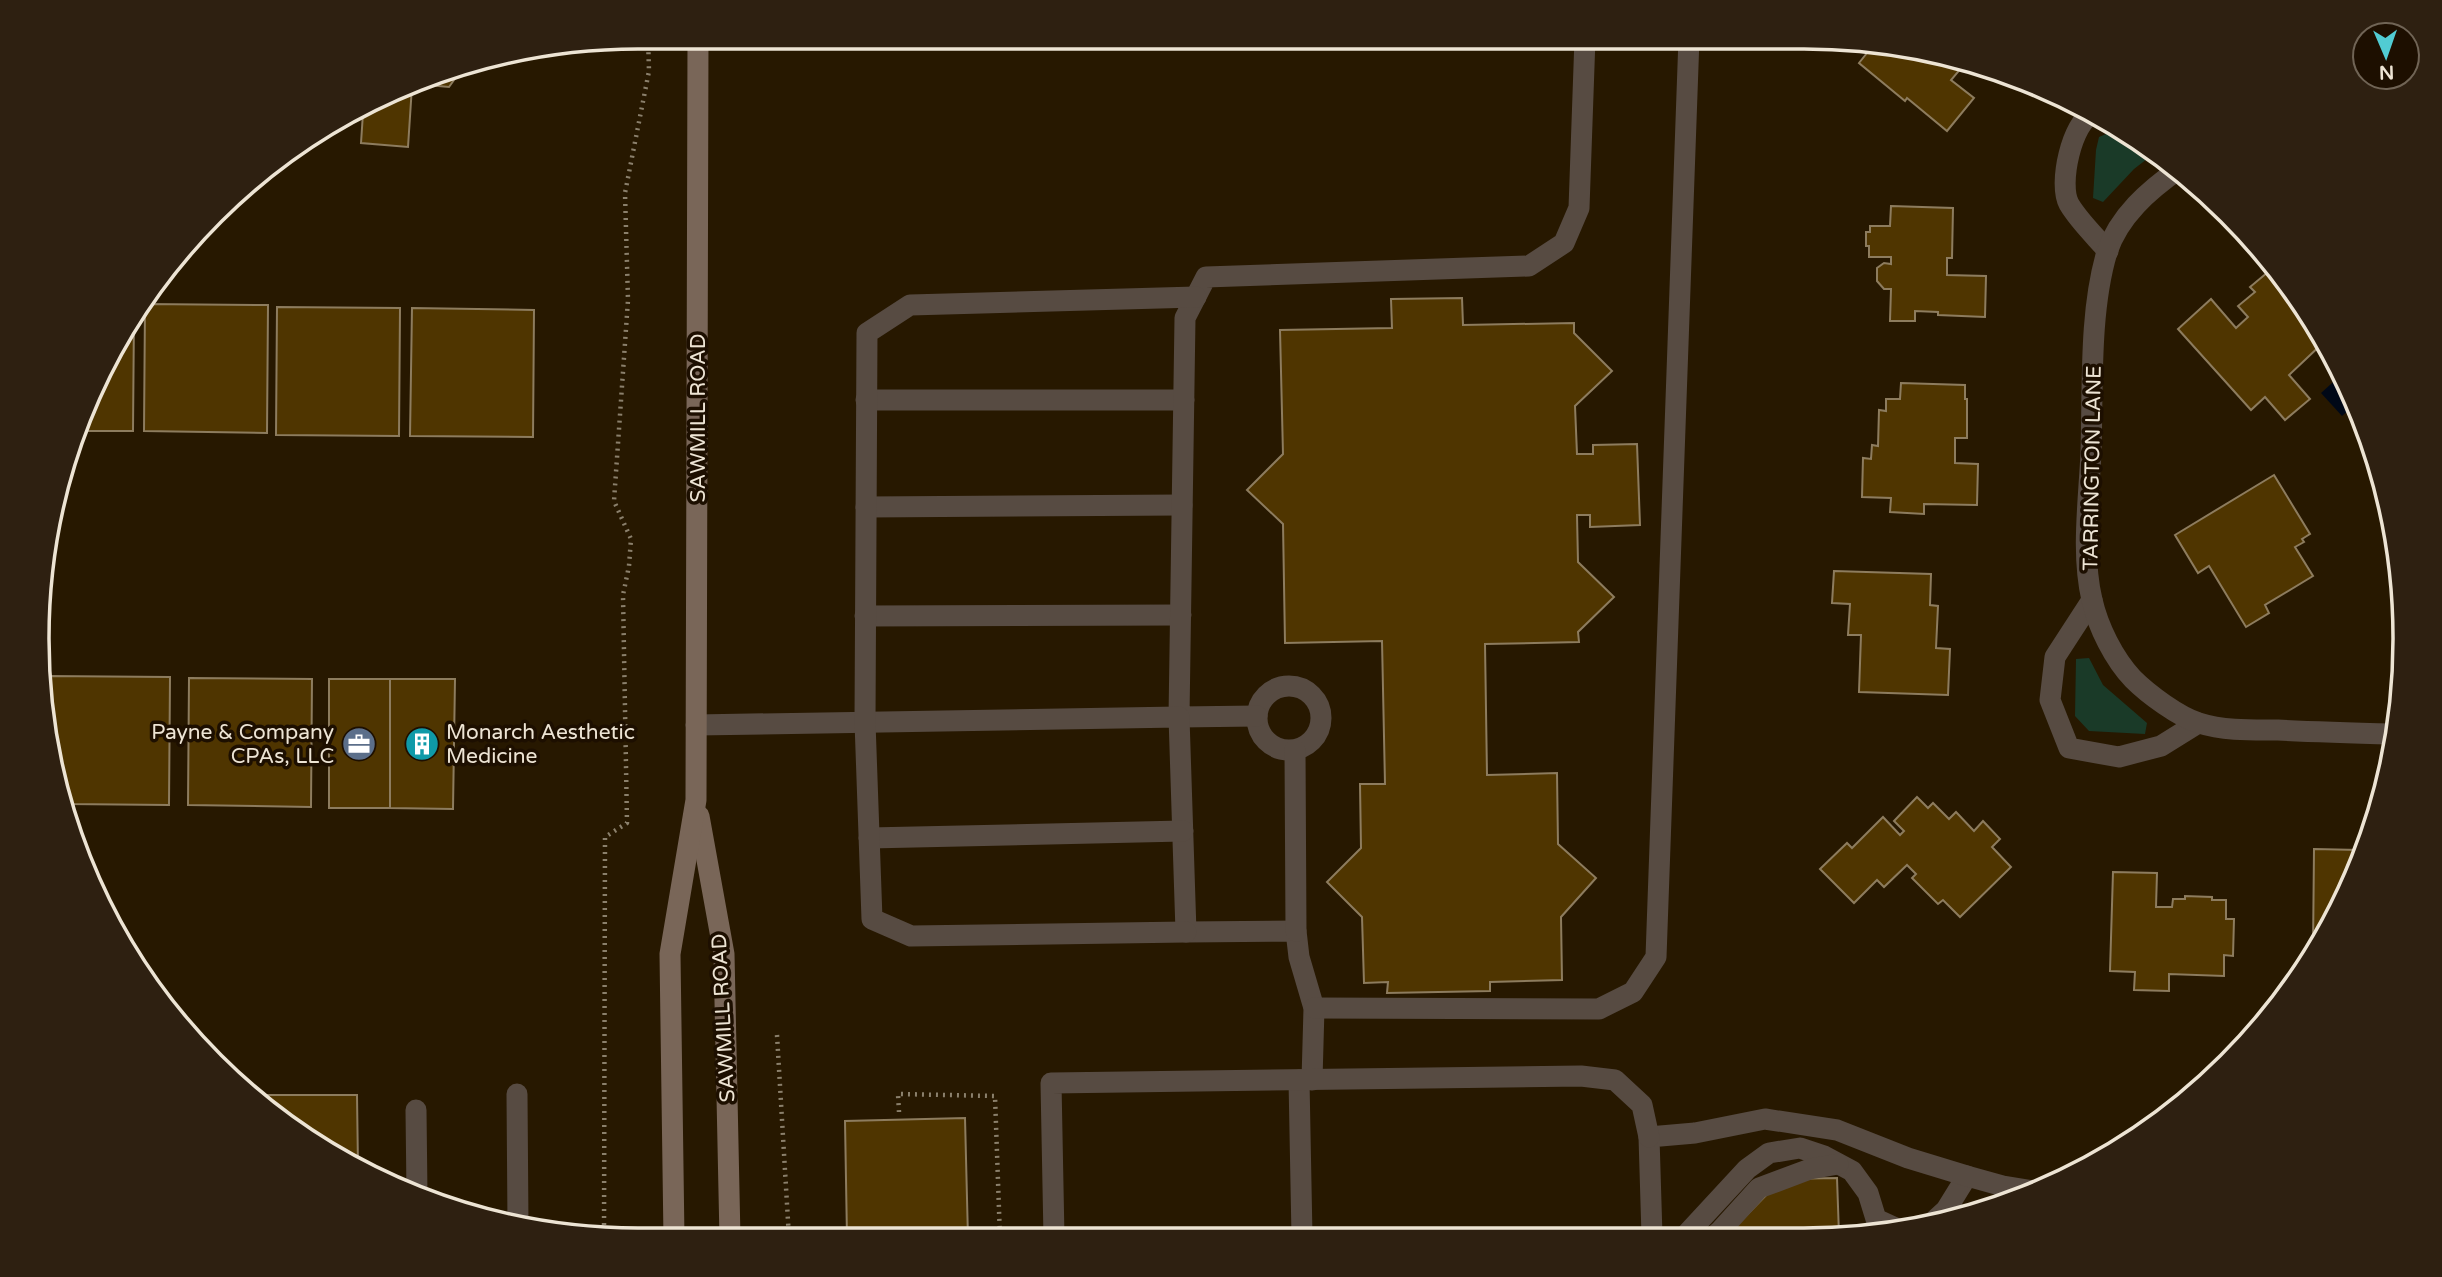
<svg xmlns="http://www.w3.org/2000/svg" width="2442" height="1277" viewBox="0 0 2442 1277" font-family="'Varela Round',sans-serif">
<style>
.green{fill:#1a3a28}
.water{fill:#000817}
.building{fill:#4f3500;stroke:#8d7c5e;stroke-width:2}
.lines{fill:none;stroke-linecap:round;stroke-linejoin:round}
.path{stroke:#8b806c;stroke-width:4.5;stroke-dasharray:2 5;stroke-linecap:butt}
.lane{stroke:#574b42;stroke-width:21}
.street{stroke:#574b42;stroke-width:21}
.secondary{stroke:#796658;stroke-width:21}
.labels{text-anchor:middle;stroke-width:7;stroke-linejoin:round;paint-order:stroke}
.street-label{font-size:21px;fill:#ede4d4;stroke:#1d0f00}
.poi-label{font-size:21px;fill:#ede4d4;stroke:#1d0f00;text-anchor:end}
.rim{fill:none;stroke:#ede4d4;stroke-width:3.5}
</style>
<rect width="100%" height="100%" fill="#271800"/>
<g class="green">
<polygon points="2111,132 2126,134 2156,152 2134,169 2103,202 2093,198 2096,150 2099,137"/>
<polygon points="2089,658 2103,685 2147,723 2145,734 2089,731 2075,716 2076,659"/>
</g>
<polygon class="water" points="2341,375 2355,405 2342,416 2321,393"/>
<g class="building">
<polygon points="1875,43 1968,60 1951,80 1974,98 1947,131 1907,98 1905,101 1859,63"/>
<polygon points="464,66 449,87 416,84 445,69"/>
<polygon points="412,86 408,147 361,143 363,113"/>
<polygon points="1891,206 1953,208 1952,258 1947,258 1947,275 1986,276 1985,317 1938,315 1938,312 1915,311 1915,321 1890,321 1891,289 1884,289 1877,281 1877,268 1884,263 1891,264 1891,257 1869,257 1869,246 1866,246 1866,232 1870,232 1870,226 1890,226"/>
<polygon points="2274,267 2326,340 2289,375 2310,399 2285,420 2265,397 2251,410 2178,329 2211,299 2236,328 2248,317 2238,306 2255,292 2250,287"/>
<polygon points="1462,298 1463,325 1574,323 1574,333 1612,371 1575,406 1577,454 1593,454 1593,445 1637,444 1640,525 1590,527 1590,515 1577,515 1578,562 1614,597 1578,632 1579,642 1485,644 1487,775 1557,773 1558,844 1596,878 1561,917 1562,980 1490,982 1490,991 1387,993 1388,982 1364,983 1362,917 1327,882 1361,848 1360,784 1385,784 1382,641 1285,643 1283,524 1247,490 1283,454 1280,330 1392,328 1391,299"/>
<polygon points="145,304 268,305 267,433 144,431"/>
<polygon points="277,307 400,308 399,436 276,435"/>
<polygon points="412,308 534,310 533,437 410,436"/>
<polygon points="134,313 133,431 81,431"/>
<polygon points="1901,383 1965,385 1965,399 1967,399 1967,438 1955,438 1955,463 1978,464 1977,505 1924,504 1924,514 1890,512 1891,498 1862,497 1863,458 1871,459 1872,445 1878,446 1879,410 1886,411 1886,399 1900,399"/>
<polygon points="2274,475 2310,534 2302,539 2304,542 2295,547 2313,576 2265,605 2269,613 2246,627 2209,566 2198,573 2175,535"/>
<polygon points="1834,571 1931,574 1930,605 1938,606 1936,648 1950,649 1948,695 1859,692 1861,635 1848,635 1850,604 1832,603"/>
<polygon points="47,676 170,677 169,805 67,804 47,717"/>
<polygon points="189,678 312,679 311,807 188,805"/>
<rect x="329" y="679" width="61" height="129"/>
<polygon points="390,679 455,679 453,809 390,808"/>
<polygon points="1917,797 1928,808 1933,803 1949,819 1956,812 1974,831 1983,821 2000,839 1992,847 2011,867 1960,917 1943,900 1938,904 1912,878 1916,874 1907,865 1884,887 1877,880 1854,903 1820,869 1847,843 1852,848 1883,817 1900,835 1904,831 1894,821"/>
<polygon points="2314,849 2359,850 2359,864 2343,905 2313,950"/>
<polygon points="2113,872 2157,873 2156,907 2172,907 2173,899 2185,899 2185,896 2212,897 2212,900 2226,900 2226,919 2234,919 2233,956 2224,955 2224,976 2169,974 2169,991 2134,990 2135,972 2110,971"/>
<polygon points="257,1095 357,1095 358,1168"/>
<polygon points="965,1118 968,1238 847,1238 845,1121"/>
<polygon points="1837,1178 1839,1235 1726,1236 1782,1179"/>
</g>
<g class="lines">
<g class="path">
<polyline points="777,1035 789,1238"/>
<polyline points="899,1112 898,1094 995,1096 1000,1238"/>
<polyline points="604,1239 605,837 627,823 623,595 629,566 631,539 614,501 628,300 625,193 649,71 648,37"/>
</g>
<g class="lane">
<path d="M2093 113C2072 122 2058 184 2069 204 2079 221 2095 236 2108 251"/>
<polyline points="866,400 1184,400"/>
<polyline points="866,507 1182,505"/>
<polyline points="2092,600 2055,657 2050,700 2069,748 2119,757 2161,746 2198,723"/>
<polyline points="865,616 1181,615"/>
<circle cx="1289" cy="718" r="32"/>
<polyline points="1257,716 1179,717 1185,318 1206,277 1529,266 1564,243 1579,208 1585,38"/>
<polyline points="696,725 1179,717 1186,932 1296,931 1299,957 1314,1008 1312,1080"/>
<polyline points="1295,750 1296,931"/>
<polyline points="869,838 1183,831"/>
<polyline points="1186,932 911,936 872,919 865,722 867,333 910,305 1196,297"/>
<polyline points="1314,1008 1599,1009 1633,992 1656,957 1689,38"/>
<polyline points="1299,1080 1302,1237"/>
<polyline points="517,1094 518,1226"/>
<polyline points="416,1110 417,1195"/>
<polyline points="1934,1221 1946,1210 1967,1176"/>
<polyline points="1652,1236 1649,1137 1695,1133 1765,1119 1837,1130 1908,1158 1967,1176 2003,1186 2039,1192"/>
<polyline points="1685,1236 1747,1169 1769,1153 1800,1148 1824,1156 1852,1171 1868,1193 1876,1219 1900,1230"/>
<polyline points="1714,1236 1720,1231 1759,1188 1810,1169 1838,1164"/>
<polyline points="1054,1238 1051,1083 1581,1076 1615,1080 1642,1105 1649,1137"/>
</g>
<path class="street" d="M2179 169C2149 190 2119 216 2107 252 2089 312 2093 389 2091 452 2089 500 2081 553 2092 600 2098 627 2114 659 2133 679 2148 694 2179 717 2199 723 2224 731 2253 730 2278 730 2317 732 2356 733 2395 734"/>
<g class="secondary">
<polyline points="699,816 724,954 730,1239"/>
<polyline points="674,1239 670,954 696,800 698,37"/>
</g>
</g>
<defs>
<g id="office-disc" transform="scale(1.75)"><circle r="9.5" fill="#5c6f8a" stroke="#1d0f00"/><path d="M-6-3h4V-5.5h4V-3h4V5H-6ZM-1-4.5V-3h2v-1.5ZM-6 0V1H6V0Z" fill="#fff"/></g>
<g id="building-disc" transform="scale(1.75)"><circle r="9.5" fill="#0f9aa8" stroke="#1d0f00"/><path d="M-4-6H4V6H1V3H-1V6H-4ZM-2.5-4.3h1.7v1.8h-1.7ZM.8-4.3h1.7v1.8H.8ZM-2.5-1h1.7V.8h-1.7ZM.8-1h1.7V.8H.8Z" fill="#fff"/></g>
</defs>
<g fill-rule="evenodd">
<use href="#office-disc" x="359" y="744"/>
<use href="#building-disc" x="422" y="744"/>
</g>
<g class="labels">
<g class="street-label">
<text transform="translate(698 418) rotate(-90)" y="7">SAWMILL ROAD</text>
<text transform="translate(2092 468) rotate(-89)" y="7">TARRINGTON LANE</text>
<text transform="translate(723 1018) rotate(-93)" y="7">SAWMILL ROAD</text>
</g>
<g class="poi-label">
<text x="334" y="739">Payne &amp; Company<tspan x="334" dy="24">CPAs, LLC</tspan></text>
<text x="446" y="739" text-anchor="start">Monarch Aesthetic<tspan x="446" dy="24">Medicine</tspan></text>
</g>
</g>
<path d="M0 0H2442V1277H0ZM638 49H1804A589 589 0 0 1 2393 638V639A589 589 0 0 1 1804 1228H638A589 589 0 0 1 49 639V638A589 589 0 0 1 638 49Z" fill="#2e2011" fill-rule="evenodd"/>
<path class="rim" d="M638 49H1804A589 589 0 0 1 2393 638V639A589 589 0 0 1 1804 1228H638A589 589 0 0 1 49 639V638A589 589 0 0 1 638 49Z"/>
<g transform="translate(2386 56) rotate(178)"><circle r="33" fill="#1d0f00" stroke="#706455" stroke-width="2"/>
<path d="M0-5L12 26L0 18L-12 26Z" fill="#51ccd3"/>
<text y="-10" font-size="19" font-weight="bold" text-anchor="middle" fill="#ede4d4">N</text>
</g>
</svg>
